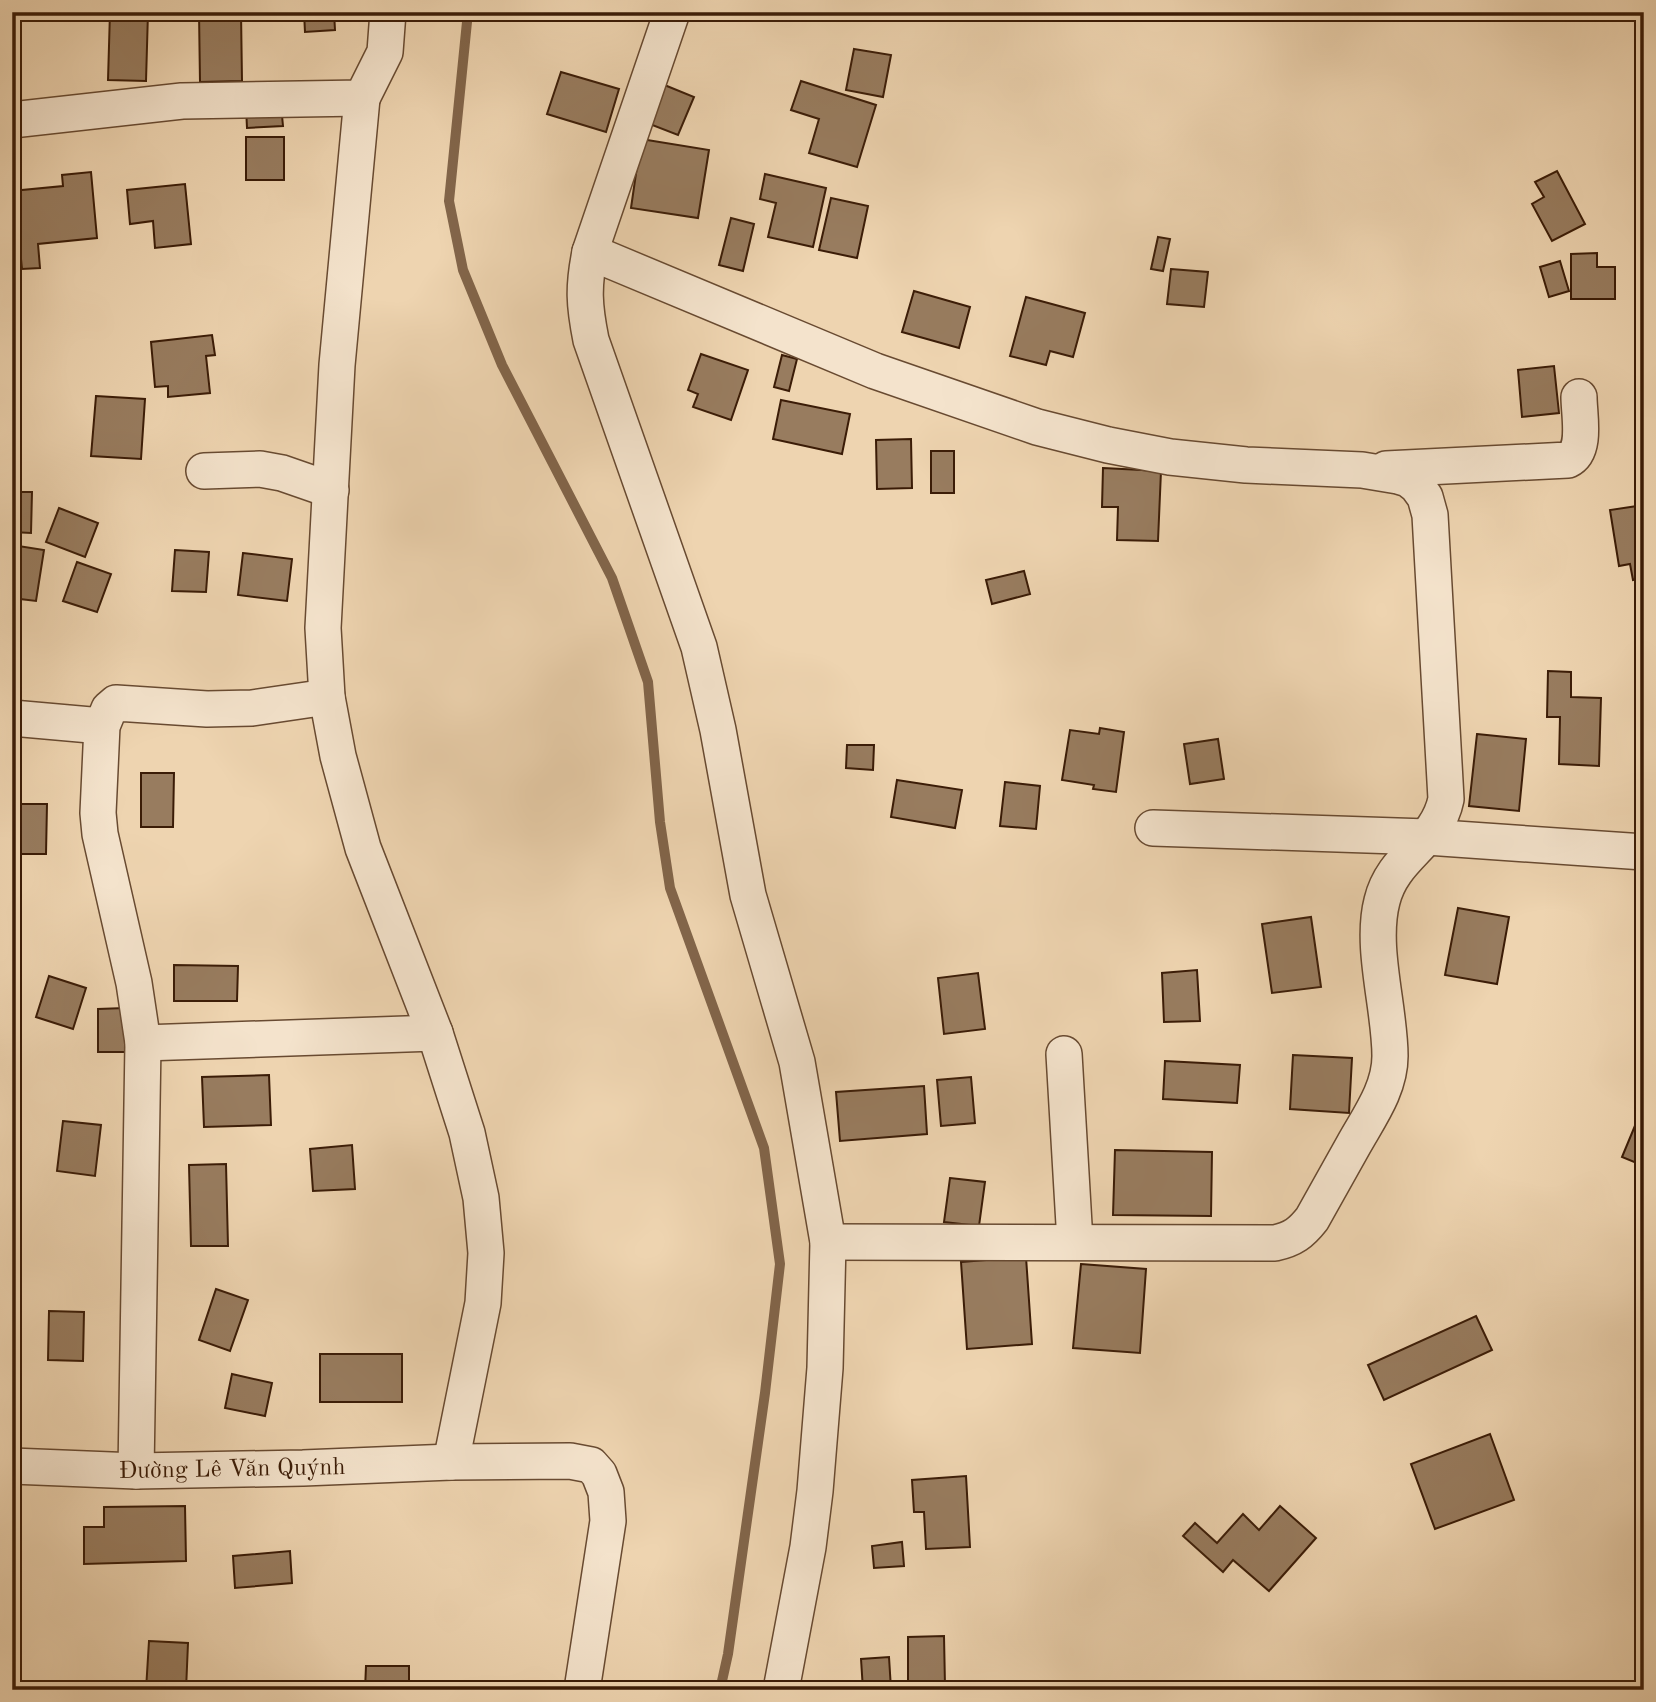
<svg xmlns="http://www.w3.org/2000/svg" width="1656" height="1702" viewBox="0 0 1656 1702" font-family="'Old Standard TT',serif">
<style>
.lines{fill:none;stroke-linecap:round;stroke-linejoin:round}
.stream{stroke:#82654a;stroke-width:10}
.building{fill:#987c5f;stroke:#3b1c07;stroke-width:2}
.minor-casing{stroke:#684a31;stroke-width:38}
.minor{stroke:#f4e3cc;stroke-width:35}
.labels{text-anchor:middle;stroke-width:6;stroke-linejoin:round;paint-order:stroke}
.street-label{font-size:24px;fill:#3b1c07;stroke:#f4e3cc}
</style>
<rect width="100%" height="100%" fill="#eed4b0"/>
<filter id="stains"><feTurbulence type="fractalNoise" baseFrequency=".00286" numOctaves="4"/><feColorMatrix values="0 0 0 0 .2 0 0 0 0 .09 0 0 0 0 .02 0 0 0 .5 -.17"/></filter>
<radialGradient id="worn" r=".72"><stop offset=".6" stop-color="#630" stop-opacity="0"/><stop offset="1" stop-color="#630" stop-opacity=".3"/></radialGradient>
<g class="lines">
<polyline class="stream" points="468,12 449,201 463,270 502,365 612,578 648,682 660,822 670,888 764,1148 780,1264 765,1393 728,1654 720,1690"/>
</g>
<g class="building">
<polygon points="110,12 148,12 146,81 108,80"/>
<polygon points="199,12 241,12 242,81 200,82"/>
<polygon points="304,12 334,12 335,30 305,32"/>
<polygon points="854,49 891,55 883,97 846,90"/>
<polygon points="561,72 619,89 606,132 547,114"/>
<polygon points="801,81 876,105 857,167 809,153 819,119 791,110"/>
<polygon points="662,84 694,97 678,135 647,123"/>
<polygon points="281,105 283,126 247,128 246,107"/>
<rect x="246" y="137" width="38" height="43"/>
<polygon points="641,139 709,150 698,218 631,208"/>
<polygon points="1557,171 1585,224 1552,241 1532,204 1544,197 1535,182"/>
<polygon points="91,172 97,238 38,244 40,268 22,269 20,249 12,250 12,191 63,186 62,175"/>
<polygon points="765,174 826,188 813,247 768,237 776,203 760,199"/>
<polygon points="185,184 191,244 155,248 153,221 130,224 127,190"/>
<polygon points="831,198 868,206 857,258 819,250"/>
<polygon points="731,218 754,224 743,271 719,265"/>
<polygon points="1158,237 1170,239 1163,271 1151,269"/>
<polygon points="1597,253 1597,267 1615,267 1615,299 1571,299 1571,254"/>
<polygon points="1560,261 1569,291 1549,297 1540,267"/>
<polygon points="1171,269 1208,272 1204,307 1167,304"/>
<polygon points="914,291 970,307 959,348 902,332"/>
<polygon points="1026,297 1085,313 1073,357 1050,351 1046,365 1010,356"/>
<polygon points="212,335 215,355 206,356 210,393 168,397 168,386 155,387 151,342"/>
<polygon points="701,354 748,370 731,420 693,407 698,394 688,390"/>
<polygon points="782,355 797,359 789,391 774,387"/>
<polygon points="1554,366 1559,413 1522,417 1518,370"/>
<polygon points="96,396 145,399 141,459 91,456"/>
<polygon points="781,400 850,414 842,454 773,439"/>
<polygon points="911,439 912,488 877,489 876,440"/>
<rect x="931" y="451" width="23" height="42"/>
<polygon points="1103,468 1161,471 1158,541 1117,540 1118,507 1102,507"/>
<polygon points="12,492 32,492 31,533 12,532"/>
<polygon points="1644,505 1644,578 1633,580 1630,564 1619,566 1610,510"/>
<polygon points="59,508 98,523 85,557 46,542"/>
<polygon points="12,545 44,550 36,601 12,598"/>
<polygon points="175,550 209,552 206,592 172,591"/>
<polygon points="243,553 292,559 287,601 238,595"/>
<polygon points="77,562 111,574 97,612 63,601"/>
<polygon points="1024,571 1030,594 992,604 986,580"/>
<polygon points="1548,671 1571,672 1571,697 1601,698 1599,766 1559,764 1560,717 1547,717"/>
<polygon points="1100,728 1124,732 1116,792 1093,789 1094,785 1062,780 1070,730 1099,734"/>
<polygon points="1477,734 1526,739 1519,811 1469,806"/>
<polygon points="1218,739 1224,779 1190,784 1184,744"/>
<polygon points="847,745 874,745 873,770 846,768"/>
<polygon points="141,773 174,773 173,827 141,827"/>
<polygon points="897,780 962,790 955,828 891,817"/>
<polygon points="1005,782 1040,786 1036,829 1000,826"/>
<polygon points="12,804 47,804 46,854 12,854"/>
<polygon points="1458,908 1509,917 1497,984 1445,975"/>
<polygon points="1311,917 1321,987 1272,993 1262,924"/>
<polygon points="174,965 238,966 237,1001 174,1001"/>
<polygon points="1197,970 1200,1021 1164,1022 1162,973"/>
<polygon points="978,973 985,1029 944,1034 938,978"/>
<polygon points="49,976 86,988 73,1029 36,1017"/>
<polygon points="125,1008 126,1052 98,1052 98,1009"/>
<polygon points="1293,1055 1352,1058 1349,1113 1290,1109"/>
<polygon points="1165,1061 1240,1065 1237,1103 1163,1099"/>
<polygon points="269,1075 271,1125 204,1127 202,1077"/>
<polygon points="971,1077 975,1123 941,1126 937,1080"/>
<polygon points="924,1086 927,1134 840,1141 836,1092"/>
<polygon points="1644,1104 1644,1166 1622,1157"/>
<polygon points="63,1121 101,1125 95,1176 57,1171"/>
<polygon points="352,1145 355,1189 313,1191 310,1149"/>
<polygon points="1115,1150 1212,1152 1211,1216 1113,1215"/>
<polygon points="226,1164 228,1246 191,1246 189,1165"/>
<polygon points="950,1178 985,1182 979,1226 944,1222"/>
<polygon points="1026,1257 1032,1344 967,1349 961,1262"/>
<polygon points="1081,1264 1146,1269 1140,1353 1073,1348"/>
<polygon points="216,1289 248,1300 230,1351 199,1340"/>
<polygon points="49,1311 84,1312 83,1361 48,1360"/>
<polygon points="1476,1316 1492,1350 1384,1400 1368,1365"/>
<rect x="320" y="1354" width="82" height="48"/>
<polygon points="232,1374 272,1383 265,1416 225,1408"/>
<polygon points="1490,1434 1514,1500 1435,1529 1411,1464"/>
<polygon points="966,1476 970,1547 926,1549 924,1512 914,1512 912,1480"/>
<polygon points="185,1506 186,1561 84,1564 84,1527 104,1527 104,1507"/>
<polygon points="1280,1506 1316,1538 1269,1591 1233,1560 1223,1572 1183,1536 1195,1523 1217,1543 1243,1514 1259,1530"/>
<polygon points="902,1542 904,1566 874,1568 872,1546"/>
<polygon points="290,1551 292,1583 235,1588 233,1556"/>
<polygon points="944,1636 945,1686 908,1687 908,1637"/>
<polygon points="149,1641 188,1643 186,1690 146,1690"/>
<polygon points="889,1657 891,1689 863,1690 861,1659"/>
<polygon points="366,1666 409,1666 409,1690 365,1690"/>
</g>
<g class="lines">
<g class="minor-casing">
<g id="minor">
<path d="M672 12 590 252C583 287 584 305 591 340L699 647 718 730 748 895 797 1062 828 1242 825 1368 815 1491 808 1547 781 1690"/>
<polyline points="362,98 337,365 323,628 327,697 338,756 363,848 435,1033 467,1133 481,1198 486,1253 483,1303 451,1462"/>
<polyline points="12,120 182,101 362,98 385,52 388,12"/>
<path d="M590 252 875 371 1037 427 1108 445 1170 457 1246 465 1362 470 1398 476 1408 479 1417 486 1425 497 1430 515 1446 799C1437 844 1393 855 1382 901 1370 947 1390 1008 1390 1056 1390 1089 1369 1117 1354 1144 1340 1169 1326 1194 1312 1219 1301 1233 1293 1239 1275 1243L828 1242"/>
<path d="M1386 469 1568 460C1587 451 1579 415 1579 397"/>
<polyline points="204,471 260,469 282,473 331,490"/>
<polyline points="12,718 102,726"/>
<polyline points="1153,828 1427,837 1644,852"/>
<polyline points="143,1043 435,1033"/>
<polyline points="1064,1054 1075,1242"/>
<polyline points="12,1466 136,1471 303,1468 451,1462 570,1461 591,1465 599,1474 606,1492 608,1521 582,1690"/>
<polyline points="136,1471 143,1043 134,983 100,834 98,813 102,726 109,709 116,703 207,709 252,708 327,697"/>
</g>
</g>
<use href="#minor" class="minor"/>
</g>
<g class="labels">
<g class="street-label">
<text transform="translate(232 1468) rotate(-1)" y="8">Đường Lê Văn Quýnh</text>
</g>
</g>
<rect width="1656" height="1702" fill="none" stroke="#eed4b0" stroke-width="42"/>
<rect x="14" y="14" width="1628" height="1674" fill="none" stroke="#3b1c07" stroke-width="3.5"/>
<rect x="21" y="21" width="1614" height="1660" fill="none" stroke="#3b1c07" stroke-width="2"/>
<rect width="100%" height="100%" filter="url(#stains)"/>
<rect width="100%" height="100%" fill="url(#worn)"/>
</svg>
